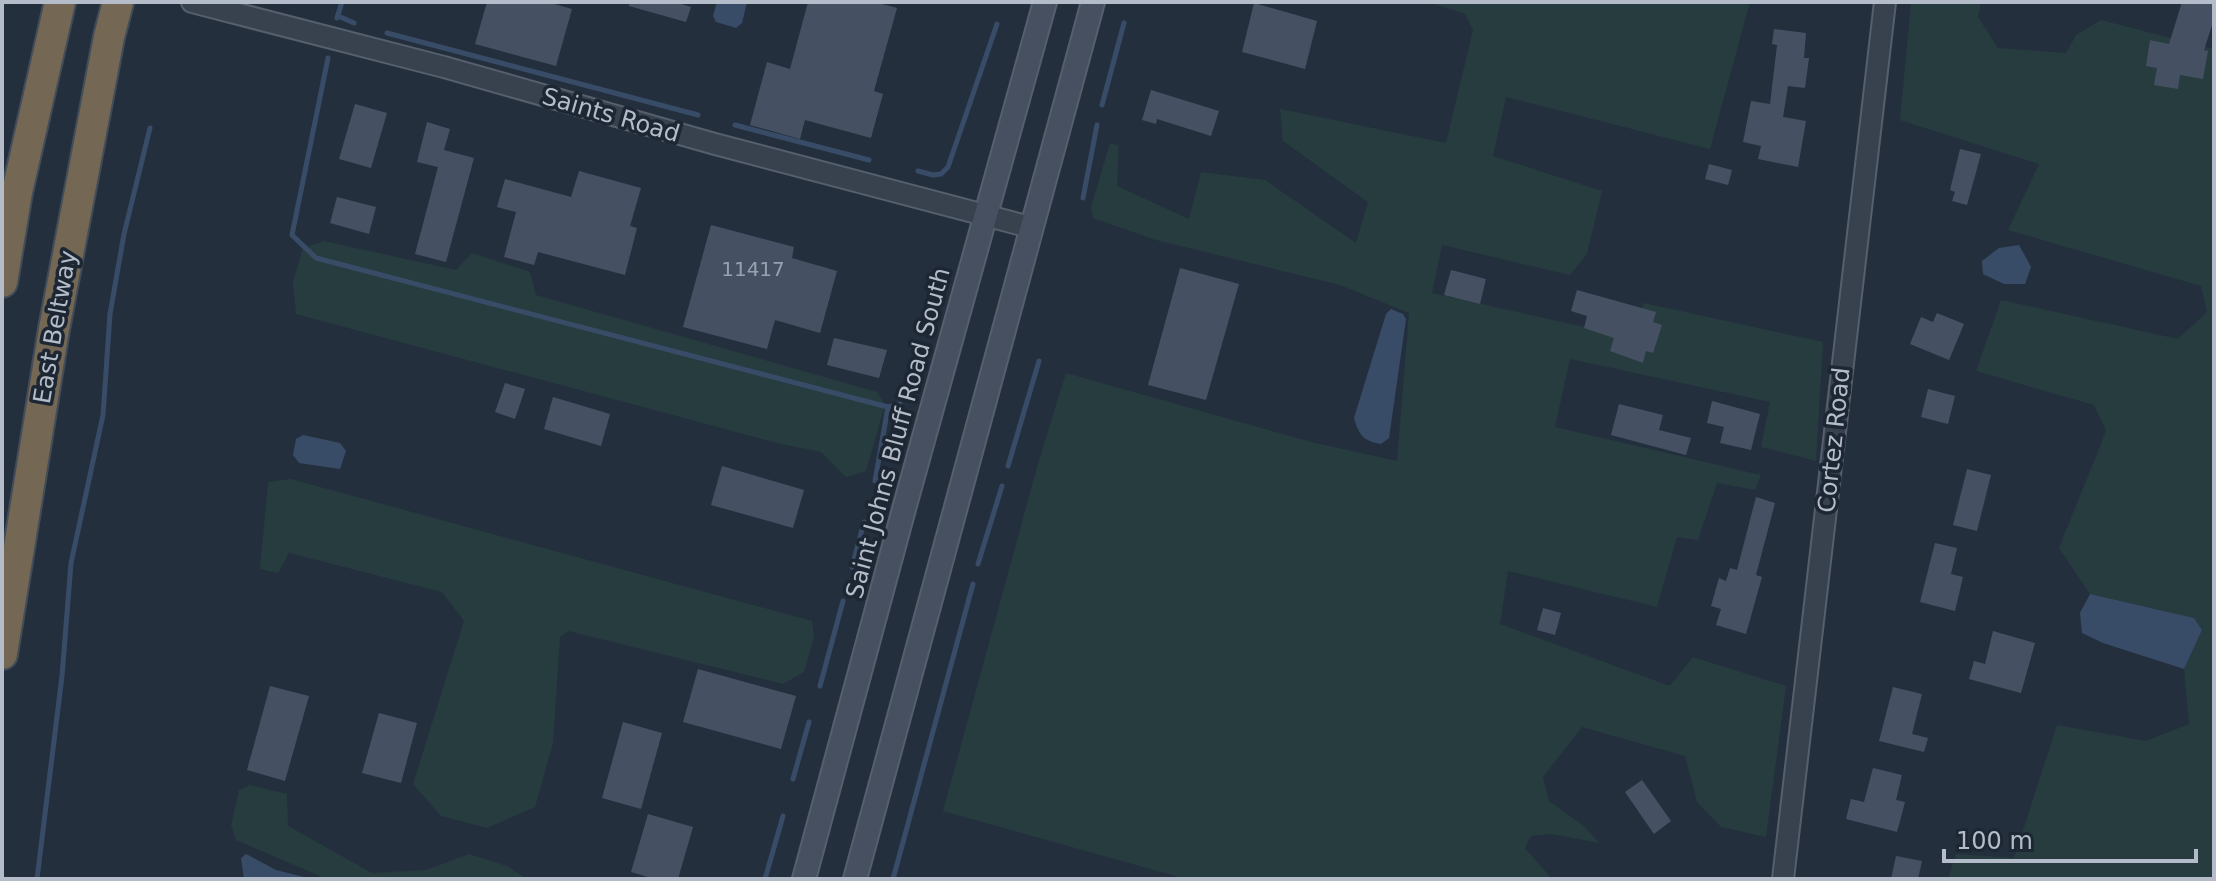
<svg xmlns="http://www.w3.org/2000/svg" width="2216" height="881" viewBox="0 0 2216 881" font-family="'DejaVu Sans',sans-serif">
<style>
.green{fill:#263c3f}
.water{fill:#394c67}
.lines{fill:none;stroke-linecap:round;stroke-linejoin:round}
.stream{stroke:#394c67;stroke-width:5}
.building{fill:#455162}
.tertiary-casing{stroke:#565f6c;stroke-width:24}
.secondary-casing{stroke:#565f6c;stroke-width:26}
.motorway-casing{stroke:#434c59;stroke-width:34}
.tertiary{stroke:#38414e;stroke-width:20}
.secondary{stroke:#465061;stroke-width:22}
.motorway{stroke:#746855;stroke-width:30}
.labels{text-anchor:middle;stroke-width:7;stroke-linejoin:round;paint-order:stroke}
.number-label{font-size:20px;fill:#98a1af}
.street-label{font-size:24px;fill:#b4bcc9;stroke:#1d2633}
</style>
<rect width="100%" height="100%" fill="#242f3e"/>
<g class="green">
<polygon points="1429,2 1750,2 1710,149 1506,97 1493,156 1602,191 1587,254 1570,275 1442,245 1432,293 1629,337 1644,303 1823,342 1816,461 1761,447 1770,402 1570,359 1555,427 1761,475 1755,490 1717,483 1698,540 1677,537 1657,607 1508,571 1500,624 1670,686 1693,657 1786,686 1766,837 1721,827 1697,802 1685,756 1582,727 1543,777 1549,801 1584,826 1599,843 1552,834 1531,836 1525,848 1552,879 1186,879 943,811 1039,460 1066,373 1311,442 1397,461 1409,313 1340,285 1156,240 1093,218 1091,207 1110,143 1119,146 1117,186 1189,219 1201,172 1265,180 1356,243 1368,202 1283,141 1280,109 1446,143 1473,30 1465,14"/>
<polygon points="1911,2 1981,2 1978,17 1998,48 2066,53 2076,35 2101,20 2214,49 2214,879 1948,879 1956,854 2014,858 2057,725 2146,741 2189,724 2184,669 2202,630 2194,618 2090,594 2059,548 2106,431 2094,405 1976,371 2001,300 2178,339 2207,312 2201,286 2008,230 2039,164 1900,120"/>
<polygon points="324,241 456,270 472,253 530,272 536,295 877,392 885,405 866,471 846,477 821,452 777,443 296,314 293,282 303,248"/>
<polygon points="291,479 812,621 814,637 804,672 783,684 568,631 560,637 553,743 535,807 487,828 441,816 413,784 464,621 442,592 289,553 278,573 260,569 268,482"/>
<polygon points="250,785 287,794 288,826 372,873 426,870 469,854 507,866 527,879 327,879 236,840 231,825 239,790"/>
</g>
<g class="water">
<polygon points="717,2 747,2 742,23 736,28 716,22 713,16"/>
<polygon points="2019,245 2031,267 2025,284 2004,284 1983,274 1982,261 1999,248"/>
<path d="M1391 309 1403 314 1406 319 1389 438 1381 444C1363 441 1359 435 1354 418L1386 314Z"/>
<polygon points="303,435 340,443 346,451 340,469 299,463 293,455 296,439"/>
<polygon points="2090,594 2194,618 2202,630 2184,669 2103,643 2082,633 2080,613"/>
<polygon points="246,854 276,870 304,877 304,879 244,879 241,858"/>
</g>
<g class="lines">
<g class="stream">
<polyline points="338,16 354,23"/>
<polyline points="337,18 342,2"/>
<polyline points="387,33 698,115"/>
<polyline points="328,58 292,235 316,258 888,407"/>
<polyline points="1102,105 1124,23"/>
<polyline points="735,125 869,160"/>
<polyline points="918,171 933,175 941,174 948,167 997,24"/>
<polyline points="1083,198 1097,125"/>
<polyline points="1008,466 1039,361"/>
<polyline points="875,481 888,407 900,404"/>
<polyline points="978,564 1002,486"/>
<polyline points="852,567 864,522"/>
<polyline points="820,686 843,601"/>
<polyline points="793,779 809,722"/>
<polyline points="37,879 62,676 71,563 103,415 110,314 124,234 150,128"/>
<polyline points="765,879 783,816"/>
<polyline points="893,879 973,584"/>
</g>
</g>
<g class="building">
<polygon points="487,2 547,2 572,9 556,66 475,44"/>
<polygon points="629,2 675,2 691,7 686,22 629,6"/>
<polygon points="808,2 874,2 897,8 874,91 883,94 871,138 805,120 800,139 750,125 767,62 790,69"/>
<polygon points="2182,2 2214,2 2214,19 2204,50 2208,51 2203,79 2180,75 2178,89 2154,85 2157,68 2146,66 2150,40 2169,44"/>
<polygon points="1254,3 1317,21 1305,69 1242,52"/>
<polygon points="1774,29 1806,33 1804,58 1809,58 1805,88 1788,86 1783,117 1806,121 1798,167 1758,159 1761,146 1743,142 1751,101 1770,104 1777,45 1772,44"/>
<polygon points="1151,90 1219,111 1211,136 1157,119 1156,124 1142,120"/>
<polygon points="355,104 387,113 371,168 339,159"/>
<polygon points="427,122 450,129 444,150 474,158 446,262 415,254 438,167 417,162"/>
<polygon points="1960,149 1981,154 1967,205 1952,201 1955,192 1950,190"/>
<polygon points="1709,164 1732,170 1728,185 1705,179"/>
<polygon points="579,171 641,188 630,226 637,228 625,275 538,252 534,265 504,257 516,212 497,207 505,179 571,197"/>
<polygon points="337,197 376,207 369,234 330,223"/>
<polygon points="711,225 794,247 792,258 837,271 820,333 775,320 767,349 683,327"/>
<polygon points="1180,268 1239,284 1206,400 1148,385"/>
<polygon points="1451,270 1486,279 1480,304 1444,295"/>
<polygon points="1577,290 1656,312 1653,322 1662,325 1653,353 1646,351 1643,363 1610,351 1614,338 1584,328 1587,316 1571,311"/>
<polygon points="1937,313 1964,324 1949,360 1910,344 1921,317 1933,322"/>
<polygon points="834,338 887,350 879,378 827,365"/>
<polygon points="505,383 525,389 515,419 495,412"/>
<polygon points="1928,389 1955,396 1948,424 1921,417"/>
<polygon points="553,397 610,414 601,446 544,429"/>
<polygon points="1712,401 1760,414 1751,450 1720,443 1724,427 1707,423"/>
<polygon points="1619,404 1663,415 1659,430 1691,438 1686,455 1611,435"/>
<polygon points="722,466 804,490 793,528 711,505"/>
<polygon points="1967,469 1991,475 1977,531 1953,525"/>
<polygon points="1756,497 1775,503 1756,575 1762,577 1746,634 1716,625 1721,609 1711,606 1719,578 1726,581 1730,568 1737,570"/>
<polygon points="1935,543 1957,548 1951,574 1963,577 1955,611 1920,602"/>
<polygon points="1543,608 1561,613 1555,635 1537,630"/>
<polygon points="1993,631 2035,643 2021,693 1969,679 1974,661 1985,664"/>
<polygon points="698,669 796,696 781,749 683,722"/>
<polygon points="270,686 309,696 285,781 247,770"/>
<polygon points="1893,687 1922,694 1912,734 1928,738 1924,752 1879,741"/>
<polygon points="379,713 417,723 401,783 362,773"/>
<polygon points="623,722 662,733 641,809 602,798"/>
<polygon points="1873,768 1902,775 1896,800 1905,802 1897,832 1846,819 1851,799 1864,802"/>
<polygon points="1642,780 1671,821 1654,834 1625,792"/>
<polygon points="648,814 693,827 678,879 655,879 631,872"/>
<polygon points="1896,856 1922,861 1918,879 1891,879"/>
</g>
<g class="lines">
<g class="tertiary-casing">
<g id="tertiary">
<polyline points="192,2 444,67 715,144 1030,227"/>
<polyline points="1783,879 1885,2"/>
</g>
</g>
<g class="secondary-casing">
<g id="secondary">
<polyline points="804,879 904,509 1045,2"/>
<polyline points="855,879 1093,2"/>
</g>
</g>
<g class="motorway-casing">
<g id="motorway">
<polyline points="2,282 17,192 60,2"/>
<polyline points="2,654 54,329 109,37 118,2"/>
</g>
</g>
<use href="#tertiary" class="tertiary"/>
<use href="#secondary" class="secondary"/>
<use href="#motorway" class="motorway"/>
</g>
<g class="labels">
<g class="number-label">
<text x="753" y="276">11417</text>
</g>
<g class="street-label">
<text transform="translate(611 115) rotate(16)" y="8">Saints Road</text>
<text transform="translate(55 327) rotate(-80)" y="8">East Beltway</text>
<text transform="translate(898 433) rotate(-75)" y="8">Saint Johns Bluff Road South</text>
<text transform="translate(1834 440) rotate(-84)" y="8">Cortez Road</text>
</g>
</g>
<rect width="2216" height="881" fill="none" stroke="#b4bcc9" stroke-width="8"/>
<path d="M1944 849v12h252v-12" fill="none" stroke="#b4bcc9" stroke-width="4"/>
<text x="1956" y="849" font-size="24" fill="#b4bcc9" stroke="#1d2633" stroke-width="6" paint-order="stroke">100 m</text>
</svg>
